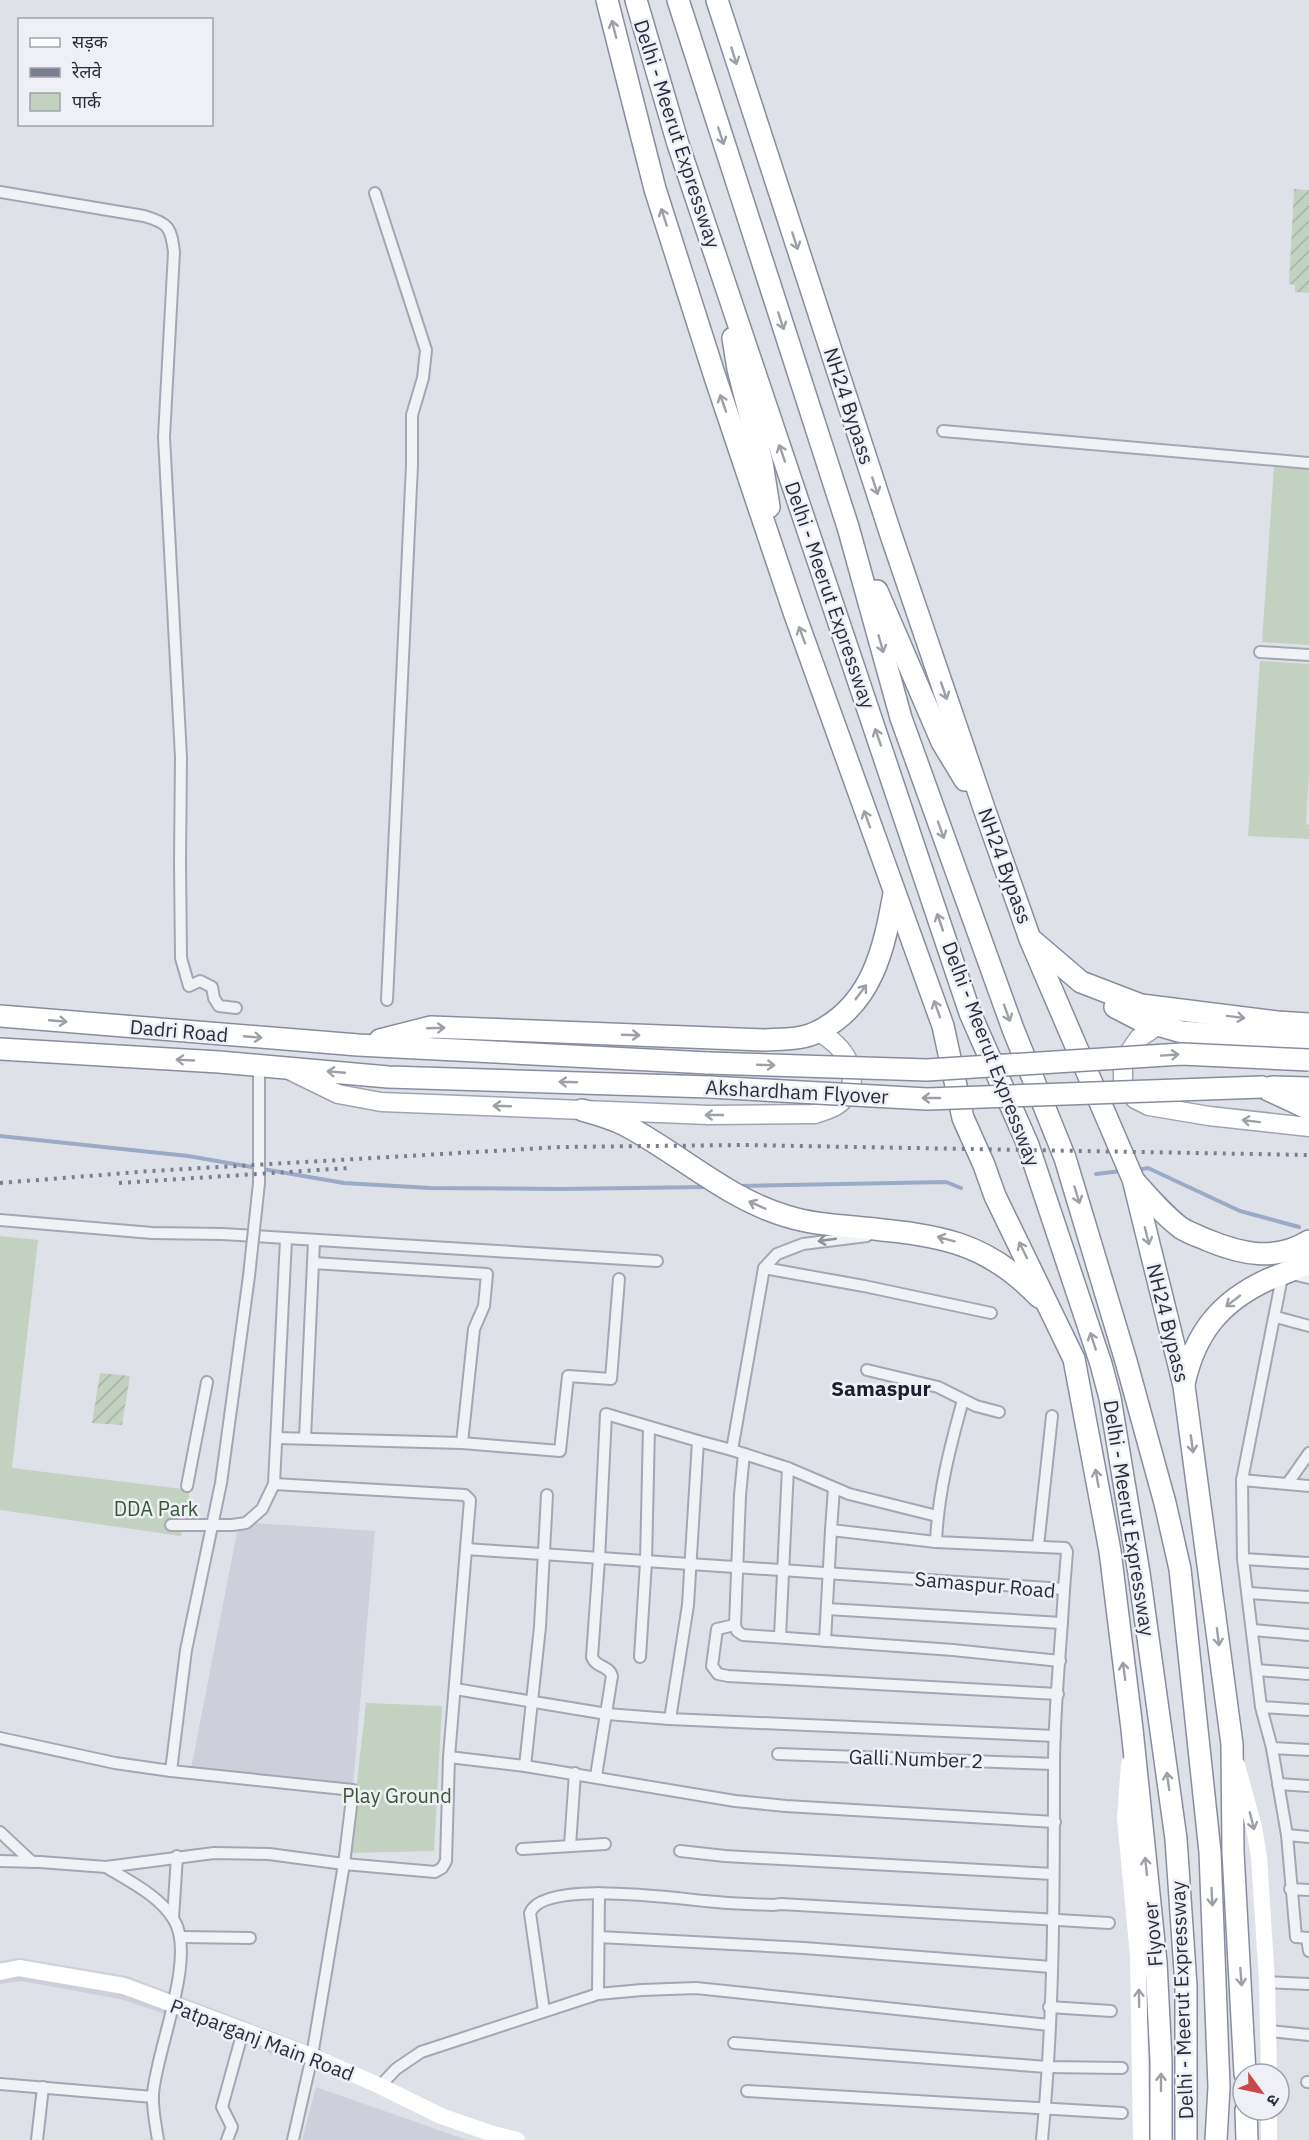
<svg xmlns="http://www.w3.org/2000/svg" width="1309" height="2140" viewBox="0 0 1309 2140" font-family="'IBM Plex Sans','Noto Sans Devanagari',sans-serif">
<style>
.built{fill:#cdd0da}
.green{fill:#c2d1c0}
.garden{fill:url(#garden-furrows)}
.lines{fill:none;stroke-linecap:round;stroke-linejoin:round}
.stream{stroke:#9baac7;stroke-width:4}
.street-casing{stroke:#a4a7b2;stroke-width:14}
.primary-casing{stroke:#9fa4b3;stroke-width:21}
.highway-casing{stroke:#878d9e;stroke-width:24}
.street{stroke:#f1f2f6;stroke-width:10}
.secondary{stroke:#fff;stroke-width:16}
.primary{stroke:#fff;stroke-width:18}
.highway{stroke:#fff;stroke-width:21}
.rail{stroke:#797f91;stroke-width:4;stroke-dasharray:3 6;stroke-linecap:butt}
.street-bridge-casing{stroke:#a4a7b2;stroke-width:14;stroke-linecap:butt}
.highway-bridge-casing{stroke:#878d9e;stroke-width:24;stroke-linecap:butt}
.street-bridge{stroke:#f1f2f6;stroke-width:10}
.highway-bridge{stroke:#fff;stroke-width:21}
.oneway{stroke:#9ea0a8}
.oneway2{stroke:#8c909a}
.labels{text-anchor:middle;stroke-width:5;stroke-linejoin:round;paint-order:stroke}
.street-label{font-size:20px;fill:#282d3e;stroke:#eef0f5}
.park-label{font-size:20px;fill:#385936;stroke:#eef0f5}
.neighbourhood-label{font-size:21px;font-weight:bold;fill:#1b1f2f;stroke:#eef0f5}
</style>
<defs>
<pattern id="garden-furrows" width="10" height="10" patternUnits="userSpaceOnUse" patternTransform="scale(1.5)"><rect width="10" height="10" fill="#c2d1c0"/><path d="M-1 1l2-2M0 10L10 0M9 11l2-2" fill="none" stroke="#a7b4a6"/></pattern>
</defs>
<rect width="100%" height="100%" fill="#dfe1e8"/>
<g class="built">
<polygon points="239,1522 375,1531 353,1786 190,1774"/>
<polygon points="20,1958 127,1976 323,2051 319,2072 177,2018 120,1999 21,1981 0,1984 0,1961"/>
<polygon points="316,2087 467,2140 302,2140"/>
</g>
<g class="green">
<polygon points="1274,467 1309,469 1309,645 1262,642"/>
<polygon points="1260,661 1309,664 1309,774 1306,824 1309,825 1309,839 1248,836"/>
<polygon points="0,1236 38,1240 12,1468 190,1490 181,1536 0,1510"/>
<polygon points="366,1703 442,1706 434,1851 349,1853"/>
</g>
<g class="garden">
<polygon points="1294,189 1309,190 1309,293 1295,292 1295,285 1289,284"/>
<polygon points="100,1373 130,1376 122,1425 92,1423"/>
</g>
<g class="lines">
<g class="stream">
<polyline points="0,1136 188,1156 344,1183 430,1188 561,1189 707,1187"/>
<polyline points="1137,1170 1148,1168 1240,1211 1299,1227"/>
<polyline points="1096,1174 1121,1171"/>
<polyline points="738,1186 946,1182 961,1188"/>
</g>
<g class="street-casing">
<g id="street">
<path d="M0 192 144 216C169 223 171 228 174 252L164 437 181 757 180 862 181 958 189 986 200 981 212 987 214 998 219 1006 236 1008"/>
<polyline points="375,193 426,350 423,378 412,415 412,465 387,1000"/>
<polyline points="943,431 1309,463"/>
<polyline points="1260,652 1309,655"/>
<polyline points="259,1183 259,1065"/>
<polyline points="0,1220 152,1233 222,1234 657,1261"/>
<polyline points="313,1263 314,1241"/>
<polyline points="764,1268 864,1286 991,1313"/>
<polyline points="1309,1278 1283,1272 1242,1480 1243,1559 1261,1707 1272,1748 1287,1835 1296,1937 1309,1938"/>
<polyline points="1276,1317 1309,1326"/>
<polyline points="867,1370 938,1387 976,1406 999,1412"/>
<path d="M963 1400C950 1447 938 1493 936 1542L1065 1548 1067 1552 1064 1589"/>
<polyline points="277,1438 462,1443 560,1451 568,1376 611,1379 619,1279"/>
<polyline points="305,1438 313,1263 487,1274 484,1306 474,1329 462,1443"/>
<polyline points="732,1450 764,1268 777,1254 803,1244 867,1236"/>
<polyline points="744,1454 740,1495 735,1625 737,1631 743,1635 953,1650 1060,1661"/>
<polyline points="1242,1480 1309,1486"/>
<polyline points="1288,1483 1309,1453"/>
<polyline points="274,1484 465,1495 470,1500 449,1757 446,1861 442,1868 435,1872 344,1864 312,2056 293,2140"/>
<polyline points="187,1486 207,1382"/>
<polyline points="834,1488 831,1530 936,1542"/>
<polyline points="937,1516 849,1494 788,1468 732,1450 698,1441 688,1605 670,1719 1055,1736"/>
<polyline points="171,1525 232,1525 246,1523 262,1509 274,1484 286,1239"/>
<polyline points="1038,1546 1052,1416"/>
<path d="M466 1549 1064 1589C1061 1648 1054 1707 1054 1766 1054 1890 1054 2017 1042 2140"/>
<polyline points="1243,1559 1309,1563"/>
<polyline points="1248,1593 1309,1597"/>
<polyline points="827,1609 1062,1623"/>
<polyline points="735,1625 717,1629 712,1666 718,1674 728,1676 1058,1694"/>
<polyline points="1253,1630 1309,1635"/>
<polyline points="780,1637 788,1468"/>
<polyline points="825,1641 831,1530"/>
<polyline points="640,1657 646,1562 649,1428"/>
<polyline points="1257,1670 1309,1674"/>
<polyline points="455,1689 607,1714 670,1719"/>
<polyline points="1261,1707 1309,1710"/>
<polyline points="0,1738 115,1763 171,1771 353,1790 344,1864 269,1854 214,1853 106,1867 40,1862 0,1861"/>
<polyline points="1272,1748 1309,1750"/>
<polyline points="778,1754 1054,1764"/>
<polyline points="449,1757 525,1766 735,1801 786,1806 1055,1822"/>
<polyline points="525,1766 540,1627 547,1495"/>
<polyline points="171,1771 186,1650 221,1483 249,1276"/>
<path d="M596 1776 612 1676C609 1665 596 1668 592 1657L599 1559 606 1414 698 1441"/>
<polyline points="1278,1784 1309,1786"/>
<polyline points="0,1832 32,1862"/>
<polyline points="1287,1835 1309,1837"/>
<polyline points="570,1846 575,1773"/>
<polyline points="522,1849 605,1844"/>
<polyline points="680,1851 725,1856 1053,1874"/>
<path d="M106 1867C129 1881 160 1896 174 1920 197 1957 156 2051 153 2094 152 2109 156 2126 158 2140"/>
<polyline points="1290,1889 1309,1890"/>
<polyline points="173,1918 177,1856"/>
<polyline points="182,1937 250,1938"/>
<polyline points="599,1937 804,1948 1051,1967"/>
<polyline points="1307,1938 1309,1951"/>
<polyline points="1267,1982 1309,1984"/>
<polyline points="598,1994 599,1893"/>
<polyline points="1049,2007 1111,2011"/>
<path d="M544 2011 530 1913C544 1878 683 1900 717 1902 736 1904 754 1904 773 1905L781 1904 1109 1923"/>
<polyline points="1269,2031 1309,2035"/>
<polyline points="734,2043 1047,2067 1122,2068"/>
<polyline points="1307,2082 1309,2082"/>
<polyline points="0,2084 153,2097"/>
<polyline points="380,2086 396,2069 421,2052 598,1994 642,1990 696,1988 1049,2025"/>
<polyline points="747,2091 1122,2113"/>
<polyline points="37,2140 43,2087"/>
<polyline points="227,2140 232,2127 222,2107 243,2031"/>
</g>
</g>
<g class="primary-casing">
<g id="primary">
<polyline points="1157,1026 1139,1038 1123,1061 1123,1084 1135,1099 1149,1106 1209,1116 1309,1127"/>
<path d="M289 1070 338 1094 381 1102 709 1115 815 1114C823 1111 834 1109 841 1102 866 1077 844 1044 818 1032"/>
</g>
</g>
<g class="highway-casing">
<g id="highway">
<polyline points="607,0 655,189 715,377 795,615 943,1026 963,1118 984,1165 995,1196 1074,1359 1110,1551 1132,1729 1156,1962 1161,2060 1161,2140"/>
<polyline points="636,0 678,144 970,1013 1028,1145 1101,1364 1110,1398 1139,1573 1176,1839 1186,1986 1186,2140"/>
<polyline points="678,0 848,527 901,718 1013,1029 1065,1158 1126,1361 1165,1503 1180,1569 1210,1852 1219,2087 1216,2140"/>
<polyline points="717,0 891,535 985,811 1030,939 1133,1179 1184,1386 1232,1744 1233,1852 1245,2074"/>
<polyline points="733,338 738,369 762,462 769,507"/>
<polyline points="877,591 942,742 965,780"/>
<polyline points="1033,941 1081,982 1141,1005 1277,1022 1309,1024"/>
<polyline points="1115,1007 1140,1020 1182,1032 1309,1042"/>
<polyline points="0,1016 358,1045 708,1063"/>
<path d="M380 1040 431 1027 765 1040C782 1039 803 1040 819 1031 873 1003 884 948 894 894"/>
<polyline points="0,1049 219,1062 388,1077 710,1087"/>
<polyline points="1262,1087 1309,1109"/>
<polyline points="1272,1087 1309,1088"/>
<path d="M582 1110C596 1114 611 1118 625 1125 680 1154 726 1198 786 1216 808 1223 831 1225 854 1227 931 1235 982 1237 1039 1297"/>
<path d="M1135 1182C1150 1199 1164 1215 1181 1228 1189 1233 1198 1236 1207 1240 1241 1254 1275 1262 1309 1241"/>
<path d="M1184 1384C1195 1333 1220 1302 1267 1280 1280 1274 1298 1270 1309 1261"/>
<polyline points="1246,2110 1247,2140"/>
</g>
</g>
<use href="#street" class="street"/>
<g class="secondary">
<polyline points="1129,1764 1125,1818 1138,1956 1141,2140"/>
<polyline points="1237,1765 1254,1827 1259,1857 1267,1982 1269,2074"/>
<polyline points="0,1972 19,1968 124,1986 312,2056 380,2086 441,2116 493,2134 517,2140"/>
<polyline points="1269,2110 1269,2140"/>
</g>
<use href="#primary" class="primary"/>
<use href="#highway" class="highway"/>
<g class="rail">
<polyline points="0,1183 151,1171 561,1147 743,1145 1309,1155"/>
<polyline points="119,1183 349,1168"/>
</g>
<g class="street-bridge-casing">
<polyline id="street-bridge" points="249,1276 259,1183"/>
</g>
<g class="highway-bridge-casing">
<g id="highway-bridge">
<polyline points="708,1063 927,1070 1182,1054 1309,1060"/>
<polyline points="710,1087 927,1099 1262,1087"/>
</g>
</g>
<use href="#street-bridge" class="street-bridge"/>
<use href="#highway-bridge" class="highway-bridge"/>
</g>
<defs><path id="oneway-shaft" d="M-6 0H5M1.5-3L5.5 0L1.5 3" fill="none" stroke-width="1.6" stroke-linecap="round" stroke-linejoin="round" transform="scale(1.5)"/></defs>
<g class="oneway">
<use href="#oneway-shaft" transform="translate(614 29) rotate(-104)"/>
<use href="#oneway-shaft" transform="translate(734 56) rotate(73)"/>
<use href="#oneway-shaft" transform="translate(721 136) rotate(72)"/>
<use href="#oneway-shaft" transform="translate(664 217) rotate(-108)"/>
<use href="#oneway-shaft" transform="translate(795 241) rotate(72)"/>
<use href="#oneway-shaft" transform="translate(781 321) rotate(72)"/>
<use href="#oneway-shaft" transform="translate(723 403) rotate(-109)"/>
<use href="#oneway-shaft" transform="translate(782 453) rotate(-109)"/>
<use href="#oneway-shaft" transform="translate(875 486) rotate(72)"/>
<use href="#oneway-shaft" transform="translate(802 635) rotate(-110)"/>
<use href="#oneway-shaft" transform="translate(881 644) rotate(74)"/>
<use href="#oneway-shaft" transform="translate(944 691) rotate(71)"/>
<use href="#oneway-shaft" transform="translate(878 737) rotate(-109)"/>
<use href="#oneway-shaft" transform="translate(867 819) rotate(-110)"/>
<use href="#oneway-shaft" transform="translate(941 830) rotate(70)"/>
<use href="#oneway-shaft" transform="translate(940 922) rotate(-109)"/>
<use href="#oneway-shaft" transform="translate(861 992) rotate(-53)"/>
<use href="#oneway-shaft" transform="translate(937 1009) rotate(-110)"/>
<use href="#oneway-shaft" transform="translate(1007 1013) rotate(70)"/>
<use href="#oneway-shaft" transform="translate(1236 1017) rotate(7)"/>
<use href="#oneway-shaft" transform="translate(58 1021) rotate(5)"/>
<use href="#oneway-shaft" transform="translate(436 1028) rotate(-2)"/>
<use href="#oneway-shaft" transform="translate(631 1035) rotate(2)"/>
<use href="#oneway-shaft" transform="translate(253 1037) rotate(5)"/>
<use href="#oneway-shaft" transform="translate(1170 1055) rotate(-4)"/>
<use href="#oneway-shaft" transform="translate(185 1060) rotate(-177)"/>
<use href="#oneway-shaft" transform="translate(766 1065) rotate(2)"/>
<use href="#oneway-shaft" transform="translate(336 1072) rotate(-175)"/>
<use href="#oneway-shaft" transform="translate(568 1082) rotate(-178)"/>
<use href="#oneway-shaft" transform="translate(931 1098) rotate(180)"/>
<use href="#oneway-shaft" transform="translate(502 1106) rotate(-178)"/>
<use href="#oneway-shaft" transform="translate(714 1115) rotate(-180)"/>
<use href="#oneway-shaft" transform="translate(1251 1121) rotate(-173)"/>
<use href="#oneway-shaft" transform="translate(1077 1195) rotate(73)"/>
<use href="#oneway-shaft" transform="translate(757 1205) rotate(-156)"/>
<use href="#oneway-shaft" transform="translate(1147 1236) rotate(76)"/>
<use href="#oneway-shaft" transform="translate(946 1239) rotate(-165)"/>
<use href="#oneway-shaft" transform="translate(1023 1250) rotate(-116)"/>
<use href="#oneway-shaft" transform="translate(1233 1301) rotate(142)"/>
<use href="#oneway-shaft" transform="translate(1093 1341) rotate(-108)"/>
<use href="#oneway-shaft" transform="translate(1192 1444) rotate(82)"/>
<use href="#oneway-shaft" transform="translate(1097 1478) rotate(-100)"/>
<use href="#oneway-shaft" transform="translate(1218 1637) rotate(83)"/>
<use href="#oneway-shaft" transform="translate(1124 1671) rotate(-98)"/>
<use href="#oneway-shaft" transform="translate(1168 1781) rotate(-98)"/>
<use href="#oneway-shaft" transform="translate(1252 1821) rotate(76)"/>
<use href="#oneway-shaft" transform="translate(1146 1866) rotate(-96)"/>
<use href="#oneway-shaft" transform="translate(1212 1897) rotate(87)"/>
<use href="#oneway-shaft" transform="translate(1241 1977) rotate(86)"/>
<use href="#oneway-shaft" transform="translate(1139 1998) rotate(-91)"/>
<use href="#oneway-shaft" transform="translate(1161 2082) rotate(-90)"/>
</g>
<use class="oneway2" href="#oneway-shaft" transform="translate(827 1240) rotate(172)"/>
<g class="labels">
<g class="street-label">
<text transform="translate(677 134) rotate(72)" y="7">Delhi - Meerut Expressway</text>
<text transform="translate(849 406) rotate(72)" y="7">NH24 Bypass</text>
<text transform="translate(830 595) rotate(71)" y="7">Delhi - Meerut Expressway</text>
<text transform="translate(1005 866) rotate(70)" y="7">NH24 Bypass</text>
<text transform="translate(179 1031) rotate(5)" y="7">Dadri Road</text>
<text transform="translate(991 1054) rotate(69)" y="7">Delhi - Meerut Expressway</text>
<text transform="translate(797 1092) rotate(3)" y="7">Akshardham Flyover</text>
<text transform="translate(1168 1323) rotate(76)" y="7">NH24 Bypass</text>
<text transform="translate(1129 1518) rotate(81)" y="7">Delhi - Meerut Expressway</text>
<text transform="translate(985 1585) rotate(5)" y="7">Samaspur Road</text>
<text transform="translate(916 1759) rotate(2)" y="7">Galli Number 2</text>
<text transform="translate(1153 1934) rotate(-95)" y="7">Flyover</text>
<text transform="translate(1182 2000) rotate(-92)" y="7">Delhi - Meerut Expressway</text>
<text transform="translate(262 2040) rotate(21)" y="7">Patparganj Main Road</text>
</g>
<g class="park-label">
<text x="156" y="1516">DDA Park</text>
<text x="397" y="1803">Play Ground</text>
</g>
<g class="neighbourhood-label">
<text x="881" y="1396">Samaspur</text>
</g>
</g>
<rect x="18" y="18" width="195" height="108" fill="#eef0f5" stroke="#9fa2ac" stroke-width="1.5"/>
<rect x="30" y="38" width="30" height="9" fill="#ffffff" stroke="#9fa2ac" stroke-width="1.5"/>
<text x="72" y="48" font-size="18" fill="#282d3e">सड़क</text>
<rect x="30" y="68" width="30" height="9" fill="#797f91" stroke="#9fa2ac" stroke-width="1.5"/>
<text x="72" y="78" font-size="18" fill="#282d3e">रेलवे</text>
<rect x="30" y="93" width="30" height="18" fill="#c2d1c0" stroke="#9fa2ac" stroke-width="1.5"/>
<text x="72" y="108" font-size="18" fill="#282d3e">पार्क</text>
<g transform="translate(1261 2092) rotate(123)"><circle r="28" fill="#eef0f5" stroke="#9fa2ac" stroke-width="1.5"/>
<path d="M0-4.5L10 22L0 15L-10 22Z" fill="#c94849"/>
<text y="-9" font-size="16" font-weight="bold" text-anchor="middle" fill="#282d3e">उ</text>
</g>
</svg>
